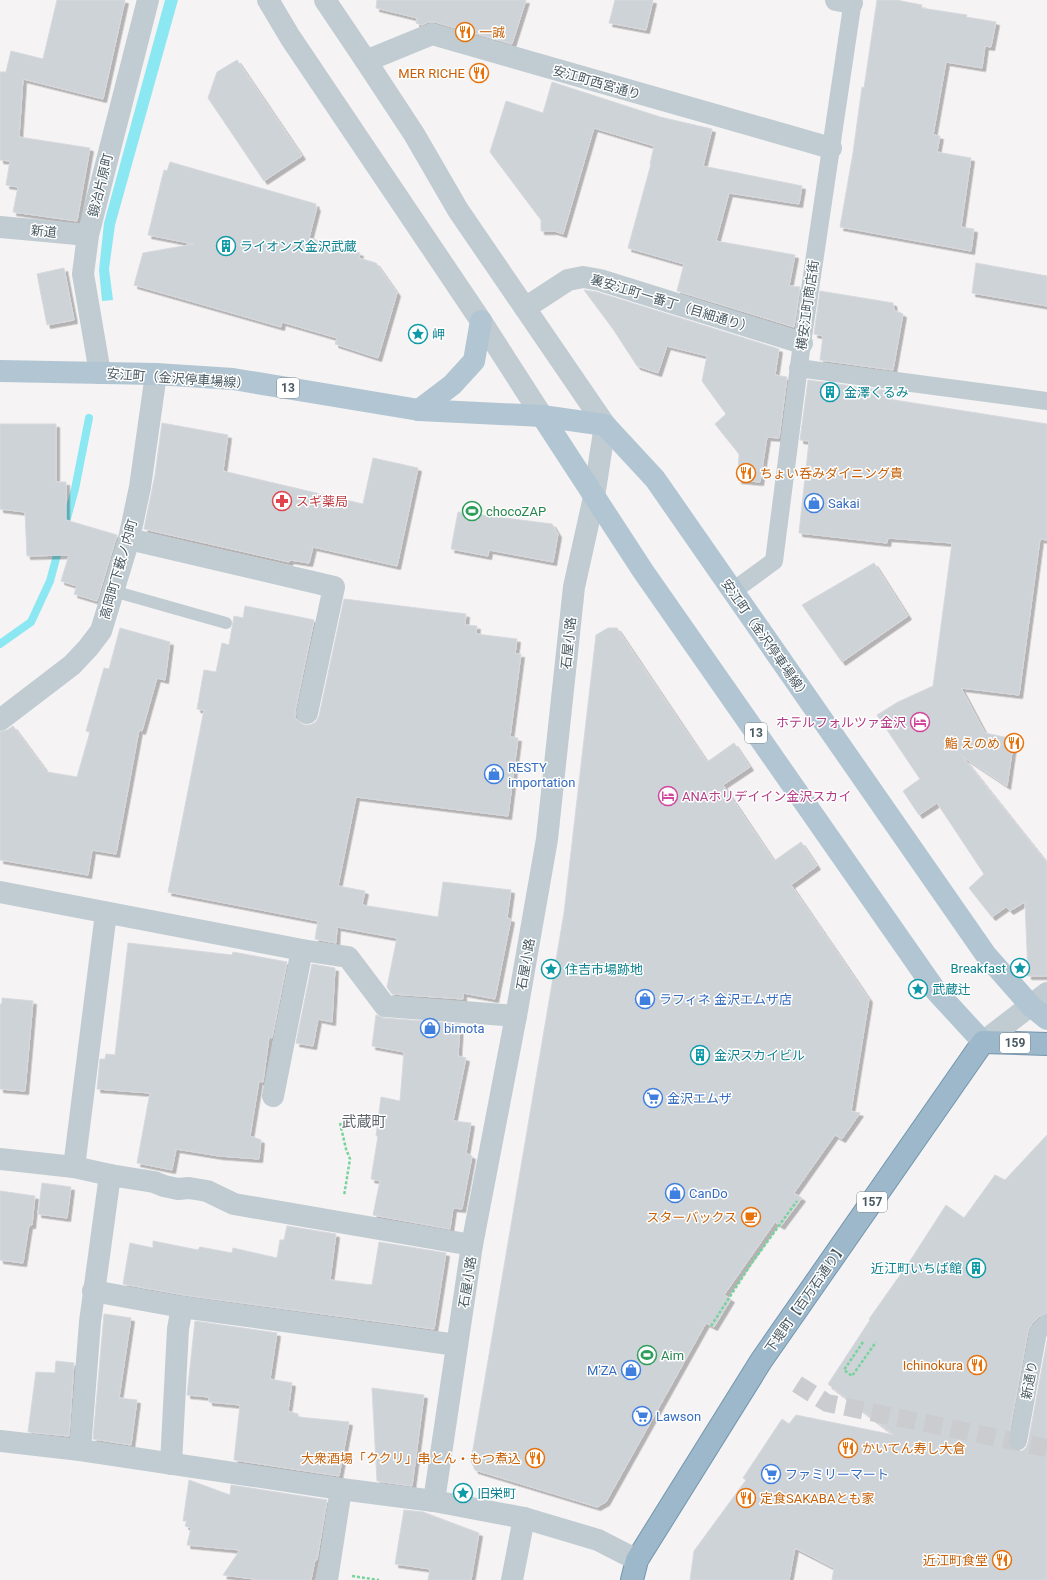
<svg xmlns="http://www.w3.org/2000/svg" width="1047" height="1580" viewBox="0 0 1047 1580" font-family="Roboto,'Noto Sans JP',sans-serif">
<style>
.water{fill:#8be8f2}
.lines{fill:none;stroke-linecap:round;stroke-linejoin:round}
.stream{stroke:#8be8f2;stroke-width:8}
.building{fill:#ced3d8;stroke:#d6d9de;filter:url(#shadow)}
.pedestrian-tunnel{stroke:#cacccf;stroke-width:18;stroke-dasharray:18 9;stroke-linecap:butt}
.trunk-casing{stroke:#7396af;stroke-width:24}
.path{stroke:#76d49b;stroke-width:2.5;stroke-dasharray:3 2;stroke-linecap:butt}
.service{stroke:#c0ccd2;stroke-width:12}
.pedestrian{stroke:#c0ccd2;stroke-width:18}
.minor{stroke:#c0ccd2;stroke-width:22}
.tertiary{stroke:#c0ccd2;stroke-width:22}
.primary{stroke:#b1c5d2;stroke-width:22}
.trunk{stroke:#9cb8ca;stroke-width:22}
.labels{text-anchor:middle;stroke-width:3;stroke-linejoin:round;paint-order:stroke}
.shield{fill:#fff;stroke:#808b91;stroke-width:1}
.shield-label{font-size:12px;font-weight:bold;fill:#495962}
.food-label{font-size:13px;fill:#c56008;stroke:#fff;text-anchor:end}
.street-label{font-size:13px;fill:#495962;stroke:#fff}
.culture-label{font-size:13px;fill:#0d838f;stroke:#fff;text-anchor:start}
.health-label{font-size:13px;fill:#be3a42;stroke:#fff;text-anchor:start}
.shop-label{font-size:13px;fill:#366cbe;stroke:#fff;text-anchor:start}
.leisure-label{font-size:13px;fill:#27864d;stroke:#fff;text-anchor:start}
.hotel-label{font-size:13px;fill:#b23c85;stroke:#fff;text-anchor:end}
.quarter-label{font-size:15px;fill:#5e6468;stroke:#fff}
</style>
<defs>
<filter id="shadow"><feDropShadow dx="3.5" dy="3.5" stdDeviation="0" flood-color="#0004"/></filter>
</defs>
<rect width="100%" height="100%" fill="#f5f3f3"/>
<polygon class="water" points="165,0 178,0 115,225 109,269 113,300 102,301 99,270 104,223"/>
<g class="lines">
<g class="stream">
<polyline points="64,529 75,489 89,418"/>
<polyline points="0,644 31,622 50,581 60,544"/>
</g>
</g>
<g class="building">
<polygon points="57,0 125,0 103,99 23,79 19,137 90,148 77,221 13,212 18,187 6,185 10,161 0,160 0,72 6,72 11,51 43,59"/>
<polygon points="377,0 526,0 512,44 435,22 428,22 422,25 416,23 417,18 376,8"/>
<polygon points="615,0 653,0 646,30 609,23"/>
<polygon points="877,0 896,0 922,5 921,8 967,15 966,17 996,22 991,47 985,46 982,68 946,62 933,135 940,136 937,152 971,158 961,227 974,229 971,251 840,227 853,153 862,87 864,88"/>
<polygon points="237,60 302,156 264,181 208,98 217,72"/>
<polygon points="552,82 660,117 712,129 703,166 802,186 799,204 729,193 716,241 795,255 789,286 800,287 794,327 677,291 684,264 628,248 651,164 650,164 654,146 594,128 563,234 554,231 541,231 541,220 490,152 506,101 543,113"/>
<polygon points="170,162 316,204 315,207 317,207 309,238 360,253 359,258 376,263 397,293 378,358 335,344 337,338 282,322 281,327 134,285 143,253 194,244 148,235 164,170 167,171"/>
<polygon points="976,263 1047,276 1047,306 972,293"/>
<polygon points="64,268 74,320 47,325 37,274"/>
<polygon points="584,290 597,292 779,349 775,375 787,377 779,438 767,437 760,482 738,480 739,454 715,424 726,414 702,381 707,356 667,346 658,373 637,366 613,329"/>
<polygon points="820,291 893,303 894,310 903,314 893,370 820,360 823,336 814,334"/>
<polygon points="808,380 889,391 888,399 1047,424 1047,540 1040,539 1019,695 961,688 985,733 1014,739 1007,786 962,756 1047,863 1047,976 1028,976 1025,902 1010,911 1006,907 992,917 969,888 984,874 937,803 919,815 903,791 920,779 877,715 898,702 933,686 952,543 888,538 887,543 799,533 809,441 800,440"/>
<polygon points="162,423 228,435 223,471 363,504 373,458 418,468 397,566 313,547 309,563 290,560 289,562 144,529 155,475"/>
<polygon points="0,424 56,424 56,482 66,482 66,520 117,535 97,601 74,594 77,586 61,581 69,555 27,556 25,512 0,509"/>
<polygon points="458,512 552,524 558,534 553,562 489,550 488,556 451,549"/>
<polygon points="874,563 908,616 842,662 802,605"/>
<polygon points="344,599 466,614 465,625 477,626 476,634 517,639 515,654 521,654 510,737 518,738 508,816 356,797 338,886 365,891 362,905 438,917 443,882 511,890 507,918 511,919 495,999 463,993 463,999 392,994 387,987 397,938 337,927 336,943 315,939 318,921 168,892 204,710 197,709 204,670 216,672 222,643 229,645 234,616 243,618 245,606 314,620 295,711 295,717 299,722 304,725 310,725 316,722 319,716"/>
<polygon points="120,628 170,642 165,680 157,678 142,731 139,730 116,854 92,850 88,875 0,860 0,732 7,730 13,726 47,772 77,777 90,732 86,731 104,668 109,669"/>
<polygon points="608,628 617,628 707,762 734,743 750,767 723,785 774,861 801,842 817,866 791,885 869,999 851,1111 860,1113 842,1139 835,1135 794,1193 802,1198 781,1226 775,1222 724,1295 731,1299 714,1327 706,1323 606,1502 597,1507 475,1470 471,1461 564,913 596,635"/>
<polygon points="128,943 232,955 233,952 287,962 272,1038 269,1037 263,1082 259,1081 250,1136 261,1140 259,1159 219,1156 176,1149 172,1170 137,1163 150,1093 97,1089 100,1059 105,1059 106,1054 115,1055"/>
<polygon points="312,964 335,968 332,1022 318,1019 313,1046 296,1043"/>
<polygon points="2,998 33,1001 25,1091 0,1089 0,1004 2,1004"/>
<polygon points="376,1015 384,1018 460,1024 458,1056 466,1058 453,1121 471,1123 466,1153 472,1156 462,1209 453,1208 450,1229 373,1215 380,1181 371,1179 378,1136 376,1136 381,1097 400,1101 404,1052 372,1046"/>
<polygon points="1047,1135 1047,1313 1040,1316 1031,1325 1028,1330 1008,1440 1008,1444 1011,1449 1016,1451 1022,1451 1026,1448 1028,1443 1047,1341 1047,1580 832,1580 834,1568 795,1548 789,1580 690,1580 694,1551 746,1480 743,1478 782,1419 789,1424 796,1415 894,1435 828,1384 870,1320 869,1319 908,1264 946,1205 964,1218 995,1175 1005,1180"/>
<polygon points="42,1183 71,1187 67,1218 38,1214"/>
<polygon points="0,1191 35,1196 32,1225 29,1225 23,1263 0,1260"/>
<polygon points="287,1226 336,1234 330,1280 372,1285 379,1242 446,1253 434,1329 184,1295 123,1284 130,1243 153,1248 153,1241 198,1250 200,1247 232,1253 233,1248 277,1258 280,1240 284,1240"/>
<polygon points="104,1314 131,1318 119,1398 137,1400 131,1445 93,1439"/>
<polygon points="195,1321 277,1333 270,1379 292,1383 288,1411 298,1414 298,1417 349,1422 339,1476 234,1460 240,1405 209,1402 209,1397 187,1395"/>
<polygon points="56,1361 74,1363 69,1436 28,1432 36,1372 55,1373"/>
<polygon points="372,1388 424,1395 412,1486 377,1481"/>
<polygon points="189,1480 230,1495 231,1485 327,1500 317,1560 315,1560 311,1580 261,1580 223,1575 240,1550 187,1545 191,1528 185,1526 187,1521 183,1521"/>
<polygon points="404,1510 423,1512 479,1533 471,1580 428,1580 430,1569 395,1564"/>
</g>
<g class="lines">
<polyline class="pedestrian-tunnel" points="797,1384 827,1403 1047,1448"/>
<g class="trunk-casing">
<polyline id="trunk" points="632,1580 637,1560 761,1361 983,1042 1047,1044"/>
</g>
<g class="path">
<polyline points="340,1123 346,1149 350,1159 344,1196"/>
<polyline points="711,1326 751,1264 797,1201"/>
<polyline points="863,1342 844,1370 852,1376 876,1342"/>
<polyline points="352,1576 379,1580"/>
</g>
<polyline class="service" points="113,591 226,623"/>
<g class="pedestrian">
<polyline points="798,368 1047,401"/>
<polyline points="733,591 774,561 802,343 853,0"/>
<polyline points="1018,1441 1038,1332 1047,1323"/>
</g>
<g class="minor">
<polyline points="836,0 852,3"/>
<polyline points="366,61 432,34 831,148"/>
<polyline points="0,227 88,235"/>
<polyline points="525,308 568,280 583,277 600,280 802,343"/>
<polyline points="129,539 334,587 307,713"/>
<polyline points="0,720 72,665 88,648 101,631 129,539 140,487 156,374"/>
<polyline points="0,892 302,950 348,957 385,1006 516,1016"/>
<polyline points="273,1096 302,950"/>
<polyline points="0,1159 74,1167 110,1175"/>
<polyline points="74,1167 106,913"/>
<polyline points="93,1291 182,1307 457,1345"/>
<polyline points="0,1441 80,1450 341,1489 434,1501 524,1518 598,1540 637,1560"/>
<polyline points="80,1450 90,1322 110,1175 154,1182 164,1186 178,1189 189,1188 207,1191 234,1204 472,1245"/>
<polyline points="171,1464 178,1329 182,1307"/>
<polyline points="434,1501 472,1245 516,1016 547,839 574,587 594,497 605,425"/>
<polyline points="327,1580 341,1489"/>
<polyline points="512,1580 524,1518"/>
</g>
<g class="tertiary">
<polyline points="268,0 290,37 481,321 542,416"/>
<polyline points="325,0 366,61 414,134 458,210 605,425"/>
<polyline points="100,373 83,274 88,235 148,0"/>
<polyline points="983,1042 1047,993"/>
</g>
<g class="primary">
<polyline points="0,371 156,374 233,379 419,410 542,416 605,425 655,479 986,955 1031,1006 1047,1019"/>
<polyline points="419,410 452,385 474,361 481,321"/>
<polyline points="542,416 643,571 936,991 983,1042"/>
</g>
<use href="#trunk" class="trunk"/>
</g>
<defs>
<g id="restaurant-ring" transform="scale(1)"><circle r="9.5" fill="#fff" stroke="#e8710a" stroke-width="1.5"/><path d="M-5-6h1v4h1v-4h1v4h1v-4h1v5L-1.5 .5V6h-2V.5L-5-1ZM5-6V6H3V1.5H1.5Q1.5-4 5-6Z" fill="#e8710a"/></g>
<g id="building-ring" transform="scale(1)"><circle r="9.5" fill="#fff" stroke="#0f9aa8" stroke-width="1.5"/><path d="M-4-6H4V6H1V3H-1V6H-4ZM-2.5-4.3h1.7v1.8h-1.7ZM.8-4.3h1.7v1.8H.8ZM-2.5-1h1.7V.8h-1.7ZM.8-1h1.7V.8H.8Z" fill="#0f9aa8"/></g>
<g id="sight-ring" transform="scale(1)"><circle r="9.5" fill="#fff" stroke="#0f9aa8" stroke-width="1.5"/><path d="M0-6L1.8-2.2L6-1.7L2.9 1.2L3.7 5.4L0 3.3L-3.7 5.4L-2.9 1.2L-6-1.7L-1.8-2.2Z" fill="#0f9aa8"/></g>
<g id="pharmacy-ring" transform="scale(1)"><circle r="9.5" fill="#fff" stroke="#e0444e" stroke-width="1.5"/><path d="M-2-6h4v4h4v4h-4v4h-4v-4h-4v-4h4Z" fill="#e0444e"/></g>
<g id="shop-ring" transform="scale(1)"><circle r="9.5" fill="#fff" stroke="#3f7fe0" stroke-width="1.5"/><path d="M-5-2.5h2.3a2.7 3.5 0 0 1 5.4 0H5L5.5 6h-11ZM-1.5-2.5h3a1.5 2.3 0 0 0-3 0Z" fill="#3f7fe0"/></g>
<g id="stadium-ring" transform="scale(1)"><circle r="9.5" fill="#fff" stroke="#2e9e5b" stroke-width="1.5"/><path d="M0-5a6.5 5 0 1 0 0 10a6.5 5 0 1 0 0-10ZM-3.5-1.8h7v3.6h-7Z" fill="#2e9e5b"/></g>
<g id="hotel-ring" transform="scale(1)"><circle r="9.5" fill="#fff" stroke="#d1479c" stroke-width="1.5"/><path d="M-6-4.5h1.5V1H6V5H4.5V3h-9V5H-6ZM-4 0a1.8 1.8 0 1 1 3.6 0ZM.5 0V-2.5h3Q6-2.5 6 0Z" fill="#d1479c"/></g>
<g id="supermarket-ring" transform="scale(1)"><circle r="9.5" fill="#fff" stroke="#3f7fe0" stroke-width="1.5"/><path d="M-6-5.5h2.5l.6 2H6L4.5 2H-2.5L-4.4-4H-6ZM-1.5 3.2a1.3 1.3 0 1 0 .1 0ZM3 3.2a1.3 1.3 0 1 0 .1 0Z" fill="#3f7fe0"/></g>
<g id="cafe-ring" transform="scale(1)"><circle r="9.5" fill="#fff" stroke="#e8710a" stroke-width="1.5"/><path d="M-5.5-4.5H6V0H3Q3 3.5 0 3.5H-2.5Q-5.5 3.5-5.5 0ZM3-3.2v2h1.7v-2ZM-6 4.5H4V6H-6Z" fill="#e8710a"/></g>
</defs>
<g fill-rule="evenodd">
<use href="#restaurant-ring" x="465" y="32"/>
<use href="#restaurant-ring" x="479" y="73"/>
<use href="#building-ring" x="226" y="246"/>
<use href="#sight-ring" x="418" y="334"/>
<use href="#building-ring" x="830" y="392"/>
<use href="#restaurant-ring" x="746" y="473"/>
<use href="#pharmacy-ring" x="282" y="501"/>
<use href="#shop-ring" x="814" y="503"/>
<use href="#stadium-ring" x="472" y="511"/>
<use href="#hotel-ring" x="920" y="722"/>
<use href="#restaurant-ring" x="1014" y="743"/>
<use href="#shop-ring" x="494" y="774"/>
<use href="#hotel-ring" x="668" y="796"/>
<use href="#sight-ring" x="1020" y="968"/>
<use href="#sight-ring" x="551" y="969"/>
<use href="#sight-ring" x="918" y="989"/>
<use href="#shop-ring" x="645" y="999"/>
<use href="#shop-ring" x="430" y="1028"/>
<use href="#building-ring" x="700" y="1055"/>
<use href="#supermarket-ring" x="653" y="1098"/>
<use href="#shop-ring" x="675" y="1193"/>
<use href="#cafe-ring" x="751" y="1217"/>
<use href="#building-ring" x="976" y="1268"/>
<use href="#stadium-ring" x="647" y="1355"/>
<use href="#restaurant-ring" x="977" y="1365"/>
<use href="#shop-ring" x="631" y="1370"/>
<use href="#supermarket-ring" x="642" y="1416"/>
<use href="#restaurant-ring" x="848" y="1448"/>
<use href="#restaurant-ring" x="535" y="1458"/>
<use href="#supermarket-ring" x="771" y="1474"/>
<use href="#sight-ring" x="463" y="1493"/>
<use href="#restaurant-ring" x="746" y="1498"/>
<use href="#restaurant-ring" x="1002" y="1560"/>
</g>
<g class="labels">
<g class="shield">
<rect x="277" y="378" width="22" height="20" rx="3"/>
<rect x="745" y="723" width="22" height="20" rx="3"/>
<rect x="1000" y="1033" width="30" height="20" rx="3"/>
<rect x="857" y="1192" width="30" height="20" rx="3"/>
</g>
<g class="shield-label">
<text x="288" y="392">13</text>
<text x="756" y="737">13</text>
<text x="1015" y="1047">159</text>
<text x="872" y="1206">157</text>
</g>
<g class="food-label">
<text x="479" y="37" text-anchor="start">一誠</text>
<text x="465" y="78">MER RICHE</text>
<text x="760" y="478" text-anchor="start">ちょい呑みダイニング貴</text>
<text x="1000" y="748">鮨 えのめ</text>
<text x="737" y="1222">スターバックス</text>
<text x="963" y="1370">Ichinokura</text>
<text x="862" y="1453" text-anchor="start">かいてん寿し大倉</text>
<text x="521" y="1463">大衆酒場「ククリ」串とん・もつ煮込</text>
<text x="760" y="1503" text-anchor="start">定食SAKABAとも家</text>
<text x="988" y="1565">近江町食堂</text>
</g>
<g class="street-label">
<text transform="translate(597 82) rotate(16)" y="5">安江町西宮通り</text>
<text transform="translate(100 185) rotate(-76)" y="5">鍛冶片原町</text>
<text transform="translate(44 231) rotate(5)" y="5">新道</text>
<text transform="translate(672 303) rotate(17)" y="5">裏安江町一番丁（目細通り）</text>
<text transform="translate(807 305) rotate(-82)" y="5">横安江町商店街</text>
<text transform="translate(178 378) rotate(4)" y="5">安江町（金沢停車場線）</text>
<text transform="translate(118 569) rotate(-74)" y="5">高岡町下薮ノ内町</text>
<text transform="translate(766 639) rotate(55)" y="5">安江町（金沢停車場線）</text>
<text transform="translate(568 643) rotate(-84)" y="5">石屋小路</text>
<text transform="translate(525 964) rotate(-80)" y="5">石屋小路</text>
<text transform="translate(467 1282) rotate(-81)" y="5">石屋小路</text>
<text transform="translate(805 1298) rotate(-55)" y="5">下堤町【百万石通り】</text>
<text transform="translate(1029 1380) rotate(-80)" y="5">新通り</text>
</g>
<g class="culture-label">
<text x="240" y="251">ライオンズ金沢武蔵</text>
<text x="432" y="339">岬</text>
<text x="844" y="397">金澤くるみ</text>
<text x="1006" y="973" text-anchor="end">Breakfast</text>
<text x="565" y="974">住吉市場跡地</text>
<text x="932" y="994">武蔵辻</text>
<text x="714" y="1060">金沢スカイビル</text>
<text x="962" y="1273" text-anchor="end">近江町いちば館</text>
<text x="477" y="1498">旧栄町</text>
</g>
<g class="health-label">
<text x="296" y="506">スギ薬局</text>
</g>
<g class="shop-label">
<text x="828" y="508">Sakai</text>
<text x="508" y="772">RESTY<tspan x="508" dy="15">importation</tspan></text>
<text x="659" y="1004">ラフィネ 金沢エムザ店</text>
<text x="444" y="1033">bimota</text>
<text x="667" y="1103">金沢エムザ</text>
<text x="689" y="1198">CanDo</text>
<text x="617" y="1375" text-anchor="end">M'ZA</text>
<text x="656" y="1421">Lawson</text>
<text x="785" y="1479">ファミリーマート</text>
</g>
<g class="leisure-label">
<text x="486" y="516">chocoZAP</text>
<text x="661" y="1360">Aim</text>
</g>
<g class="hotel-label">
<text x="906" y="727">ホテルフォルツァ金沢</text>
<text x="682" y="801" text-anchor="start">ANAホリデイイン金沢スカイ</text>
</g>
<g class="quarter-label">
<text x="364" y="1127">武蔵町</text>
</g>
</g>
</svg>
